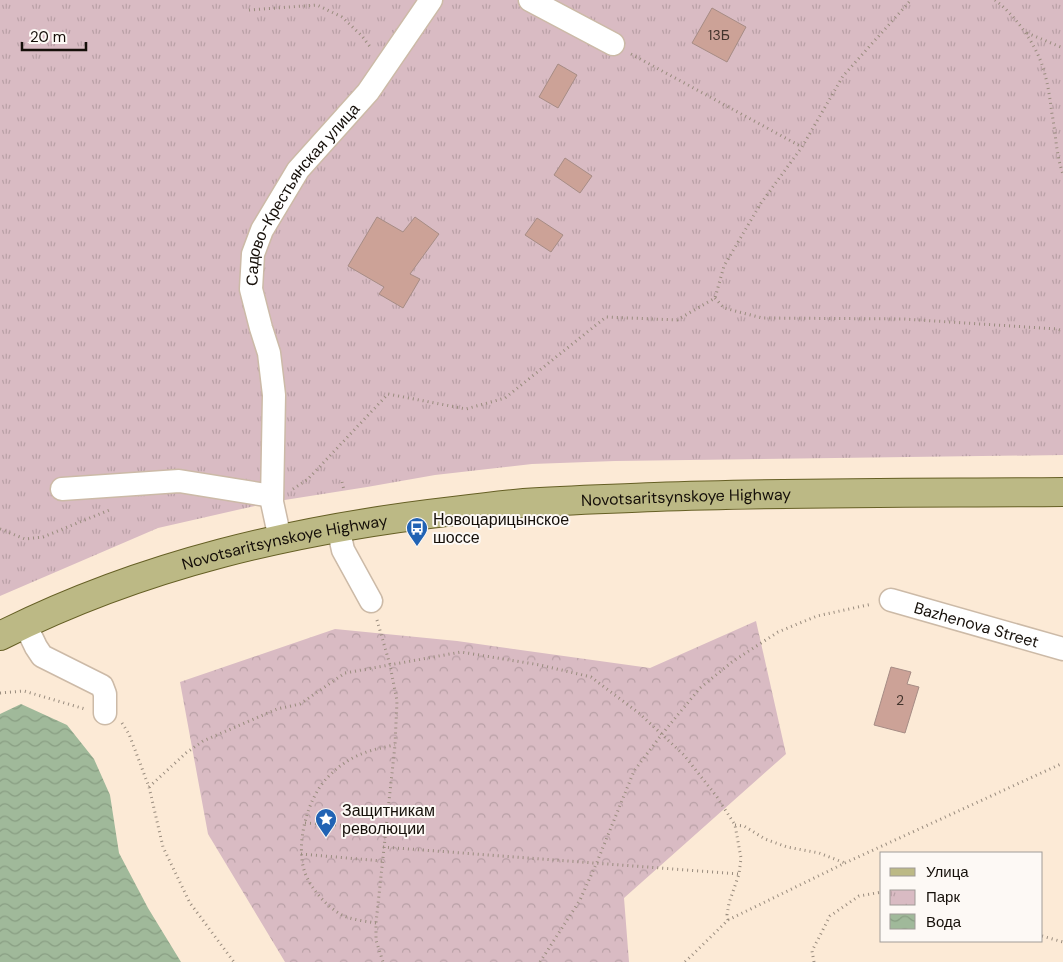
<svg xmlns="http://www.w3.org/2000/svg" width="1063" height="962" viewBox="0 0 1063 962" font-family="'DM Sans',sans-serif">
<style>
.forest{fill:url(#forest-crowns)}
.park{fill:url(#park-tufts)}
.water{fill:url(#water-waves)}
.building{fill:#cca297;stroke:#a68c85}
.lines{fill:none;stroke-linecap:round;stroke-linejoin:round}
.minor-casing{stroke:#ccbaa7;stroke-width:25}
.major-casing{stroke:#655f24;stroke-width:30}
.path{stroke:#998c7e;stroke-width:3;stroke-dasharray:1 4;stroke-linecap:butt}
.minor{stroke:#fff;stroke-width:22}
.major{stroke:#bcb985;stroke-width:28}
.labels{text-anchor:middle;stroke-width:4;stroke-linejoin:round;paint-order:stroke}
.number-label{font-size:14px;fill:#43342c}
.street-label{font-size:16px;fill:#150f09;stroke:#fdf9f5}
.poi-label{font-size:16px;fill:#150f09;stroke:#fdf9f5;text-anchor:start}
</style>
<defs>
<pattern id="forest-crowns" width="20" height="18" patternUnits="userSpaceOnUse" patternTransform="scale(1.25)"><rect width="20" height="18" fill="#d9bbc3"/><path d="M2 6a3 3 0 1 1 6 0M12 15a3 3 0 1 1 6 0" fill="none" stroke="#b9a0a6"/></pattern>
<pattern id="park-tufts" width="24" height="20" patternUnits="userSpaceOnUse" patternTransform="scale(1.25)"><rect width="24" height="20" fill="#d9bbc3"/><path d="M3 7l-1-3M5 7V3M7 7l1-3M15 17l-1-3M17 17v-4M19 17l1-3" fill="none" stroke="#b9a0a6"/></pattern>
<pattern id="water-waves" width="16" height="10" patternUnits="userSpaceOnUse" patternTransform="scale(1.25)"><rect width="16" height="10" fill="#a0b99a"/><path d="M0 5q4-4 8 0t8 0" fill="none" stroke="#899e83"/></pattern>
</defs>
<rect width="100%" height="100%" fill="#fcead6"/>
<polygon class="forest" points="756,621 786,754 624,898 629,962 285,962 208,834 180,682 335,629 457,641 650,668"/>
<polygon class="park" points="0,0 1063,0 1063,455 615,461 532,464 435,475 367,487 272,502 158,528 0,596"/>
<polygon class="water" points="21,704 67,725 94,759 110,795 119,853 148,908 181,962 0,962 0,714"/>
<g class="building">
<polygon points="712,8 746,27 727,62 692,43"/>
<polygon points="558,64 577,75 558,108 539,97"/>
<polygon points="565,158 592,176 580,193 554,175"/>
<polygon points="377,217 403,232 415,217 439,234 410,274 420,279 403,308 379,294 384,287 348,266"/>
<polygon points="537,218 563,235 551,252 525,235"/>
<polygon points="891,667 911,672 907,684 919,687 905,733 874,725"/>
</g>
<g class="lines">
<g class="minor-casing">
<g id="minor">
<polyline points="530,0 613,44"/>
<polyline points="62,489 179,481 272,496"/>
<polyline points="338,527 343,550 371,601"/>
<path id="s1" d="M280 539 272 502 274 395 269 353 261 328 251 289 253 254 262 230 298 170 368 92 431 0"/>
<path id="s2" d="M891 600 1063 649"/>
<polyline points="25,624 36,647 42,656 102,686 105,694 105,713"/>
</g>
</g>
<g class="major-casing">
<g id="major">
<path id="s3" d="M0 636C143 564 296 529 454 511 477 508 501 505 524 503 568 500 611 499 655 497 791 492 927 493 1063 492"/>
</g>
</g>
<g class="path">
<path d="M995 0C1015 15 1036 44 1043 68 1048 83 1050 99 1052 114 1056 134 1056 155 1063 174"/>
<polyline points="249,10 317,5 342,17 362,36 371,48"/>
<polyline points="1027,33 1063,48"/>
<polyline points="631,54 802,147"/>
<polyline points="715,298 724,308 762,318 904,319 1057,329 1063,331"/>
<polyline points="342,482 344,490"/>
<polyline points="293,489 308,479 388,394 466,409 505,398 606,317 677,320 715,298 724,266 761,203 802,147 843,76 911,0"/>
<polyline points="0,529 25,539 43,537 112,509"/>
<polyline points="415,539 417,547"/>
<polyline points="377,620 390,665 397,701 395,745 376,923 376,940 383,962"/>
<polyline points="0,693 24,691 85,709"/>
<polyline points="122,723 129,734 149,787 163,847 190,903 234,962"/>
<polyline points="149,787 186,753 203,741 277,709 300,704 345,673 461,652 540,665 591,677 640,714 684,755 717,797 735,825 741,858 739,874 729,903 727,915 728,920 685,962"/>
<polyline points="305,823 385,828"/>
<polyline points="735,825 744,826 765,839 787,847 819,853 845,863"/>
<polyline points="383,847 739,874"/>
<polyline points="301,854 382,861"/>
<polyline points="728,920 845,863 1063,763"/>
<path d="M376 923C365 921 352 920 342 915 327 907 311 889 305 873 295 845 307 798 328 777 348 756 368 750 395 745"/>
<polyline points="1042,936 1063,942"/>
<polyline points="540,962 580,900 597,862 634,771 662,734 700,688 732,662 778,632 817,616 872,604"/>
<polyline points="814,962 812,951 830,916 859,896 882,892"/>
</g>
<use href="#minor" class="minor"/>
<use href="#major" class="major"/>
</g>
<defs>
<g id="bus-pin" transform="scale(1.125)"><path d="M0 17L-7.5 6A9.5 9.5 0 1 1 7.5 6Z" fill="#2163b4" stroke="#fdf9f5"/><path d="M-5-6H5V4H4V6H2V4H-2V6H-4V4H-5ZM-3.5-4V0h7V-4ZM-3.5 1.2v1.5H-2V1.2ZM2 1.2v1.5H3.5V1.2Z" fill="#fff"/></g>
<g id="sight-pin" transform="scale(1.125)"><path d="M0 17L-7.5 6A9.5 9.5 0 1 1 7.5 6Z" fill="#2163b4" stroke="#fdf9f5"/><path d="M0-6L1.8-2.2L6-1.7L2.9 1.2L3.7 5.4L0 3.3L-3.7 5.4L-2.9 1.2L-6-1.7L-1.8-2.2Z" fill="#fff"/></g>
</defs>
<g fill-rule="evenodd">
<use href="#bus-pin" x="417" y="528"/>
<use href="#sight-pin" x="326" y="819"/>
</g>
<g class="labels">
<g class="number-label">
<text x="719" y="40">13Б</text>
<text x="900" y="705">2</text>
</g>
<g class="street-label">
<text dy="6" stroke="none"><textPath href="#s1" startOffset="364">Садово-Крестьянская улица</textPath></text>
<text dy="6" stroke="none"><textPath href="#s3" startOffset="706">Novotsaritsynskoye Highway</textPath></text>
<text dy="6" stroke="none"><textPath href="#s3" startOffset="301">Novotsaritsynskoye Highway</textPath></text>
<text dy="6" stroke="none"><textPath href="#s2" startOffset="89">Bazhenova Street</textPath></text>
</g>
<g class="poi-label">
<text x="433" y="525">Новоцарицынское<tspan x="433" dy="18">шоссе</tspan></text>
<text x="342" y="816">Защитникам<tspan x="342" dy="18">революции</tspan></text>
</g>
</g>
<rect x="880" y="852" width="162" height="90" fill="#fdf9f5" stroke="#a09b97"/>
<rect x="890" y="868" width="25" height="8" fill="#bcb985" stroke="#a09b97"/>
<text x="926" y="877" font-size="15" fill="#150f09">Улица</text>
<rect x="890" y="890" width="25" height="15" fill="url(#park-tufts)" stroke="#a09b97"/>
<text x="926" y="902" font-size="15" fill="#150f09">Парк</text>
<rect x="890" y="914" width="25" height="15" fill="url(#water-waves)" stroke="#a09b97"/>
<text x="926" y="927" font-size="15" fill="#150f09">Вода</text>
<path d="M22 42v8h64v-8" fill="none" stroke="#150f09" stroke-width="2.5"/>
<text x="30" y="42" font-size="15" fill="#150f09" stroke="#fdf9f5" stroke-width="4" paint-order="stroke">20 m</text>
</svg>
